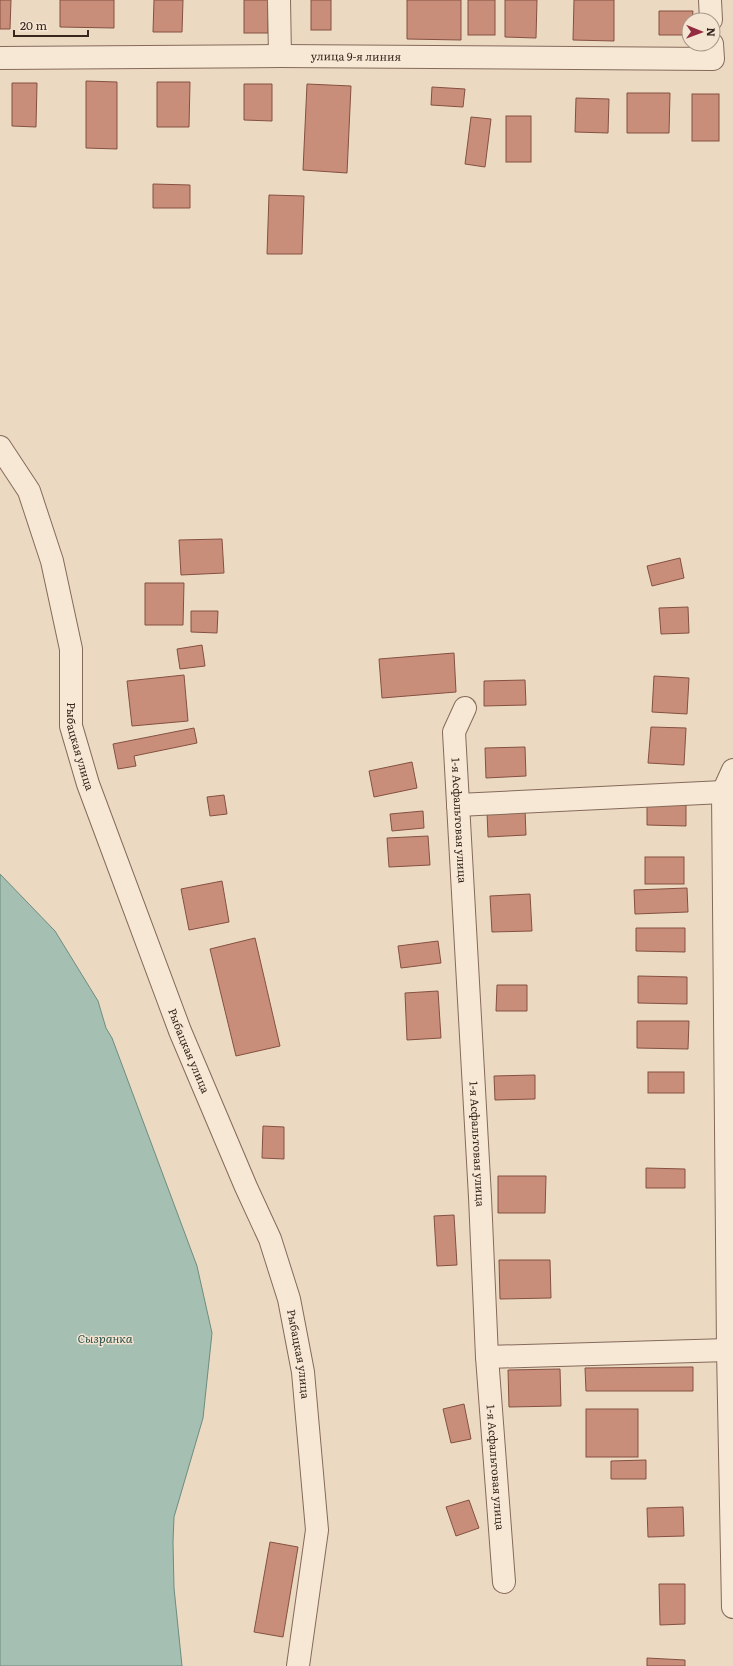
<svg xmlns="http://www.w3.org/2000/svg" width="733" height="1666" viewBox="0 0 733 1666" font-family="Literata,serif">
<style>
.water{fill:#a5bfb3;stroke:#6c8d7f}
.building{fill:#c98e7a;stroke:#845141}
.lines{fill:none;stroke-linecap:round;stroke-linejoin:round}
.minor-casing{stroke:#856a5a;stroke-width:24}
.minor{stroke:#f7e8d5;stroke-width:22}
.labels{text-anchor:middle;stroke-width:3;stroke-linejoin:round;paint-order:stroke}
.street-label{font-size:11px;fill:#36261e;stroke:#f4e4d2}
.water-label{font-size:12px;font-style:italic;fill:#2e554c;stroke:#f4e4d2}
</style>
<rect width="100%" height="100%" fill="#ecd9c2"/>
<polygon class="water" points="0,874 55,931 98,1001 106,1028 112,1038 197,1266 212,1333 203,1418 174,1517 173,1542 174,1588 182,1666 0,1666"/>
<g class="building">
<polygon points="0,0 11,0 10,29 0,29"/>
<polygon points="60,0 114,0 114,28 60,27"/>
<polygon points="154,0 183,0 182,32 153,32"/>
<rect x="244" y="0" width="24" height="33"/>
<rect x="311" y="0" width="20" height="30"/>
<polygon points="407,0 461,0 461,40 407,39"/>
<rect x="468" y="0" width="27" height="35"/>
<polygon points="505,0 537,0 536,38 505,37"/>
<polygon points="574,0 614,0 614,41 573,40"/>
<polygon points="659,11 693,11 692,20 689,20 689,35 659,35"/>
<polygon points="86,81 117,82 117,149 86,148"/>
<polygon points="157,82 190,82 189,127 157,127"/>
<polygon points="12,83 37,83 36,127 12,126"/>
<polygon points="244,84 272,84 272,121 244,120"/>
<polygon points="307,84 351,86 347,173 303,170"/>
<polygon points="432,87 465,89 463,107 431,105"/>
<polygon points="627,93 670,93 669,133 627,133"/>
<rect x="692" y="94" width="27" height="47"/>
<polygon points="576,98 609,99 608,133 575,132"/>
<rect x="506" y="116" width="25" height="46"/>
<polygon points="471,117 491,119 485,167 465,164"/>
<polygon points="153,184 190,185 190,208 153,208"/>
<polygon points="269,195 304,196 302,254 267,254"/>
<polygon points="222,539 224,573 181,575 179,540"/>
<polygon points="680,558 684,578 652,586 647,566"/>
<polygon points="145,583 184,583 183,625 145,625"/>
<polygon points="688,607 689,633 661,634 659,608"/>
<polygon points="191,611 218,611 217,633 191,632"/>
<polygon points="202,645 205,666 180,669 177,649"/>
<polygon points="454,653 456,692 382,698 379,659"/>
<polygon points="184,675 188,721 132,726 127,681"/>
<polygon points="654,676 689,678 687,714 652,712"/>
<polygon points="525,680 526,705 484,706 484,681"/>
<polygon points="651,727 686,728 684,765 648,763"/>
<polygon points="194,728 197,743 134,756 136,766 118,769 113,744"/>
<polygon points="525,747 526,776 486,778 485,748"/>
<polygon points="412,762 417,788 374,797 369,771"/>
<polygon points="224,795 227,814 210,816 207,797"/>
<polygon points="647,802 686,803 686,826 647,825"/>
<polygon points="525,810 526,835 488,837 487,812"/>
<polygon points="423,811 424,828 392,831 390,814"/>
<polygon points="428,836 430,865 389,867 387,838"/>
<rect x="645" y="857" width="39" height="27"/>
<polygon points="222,881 229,922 189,930 181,889"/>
<polygon points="687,888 688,912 635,914 634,890"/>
<polygon points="530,894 532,931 492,932 490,896"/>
<polygon points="636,928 685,928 685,952 636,951"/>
<polygon points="255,938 280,1046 236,1056 210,949"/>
<polygon points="438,941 441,963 401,968 398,946"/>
<polygon points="638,976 687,977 687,1004 638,1003"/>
<polygon points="497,985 527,985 527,1011 496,1011"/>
<polygon points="438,991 441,1038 407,1040 405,993"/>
<polygon points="637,1021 689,1021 688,1049 637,1048"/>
<rect x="648" y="1072" width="36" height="21"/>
<polygon points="535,1075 535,1099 495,1100 494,1076"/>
<polygon points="263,1126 284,1127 284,1159 262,1158"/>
<polygon points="646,1168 685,1169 685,1188 646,1188"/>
<polygon points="498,1176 546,1176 545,1213 498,1213"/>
<polygon points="454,1215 457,1265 437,1266 434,1216"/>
<polygon points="499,1260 550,1260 551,1298 500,1299"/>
<polygon points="693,1367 693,1391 586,1391 585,1368"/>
<polygon points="560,1369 561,1406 509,1407 508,1370"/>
<polygon points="464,1404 471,1439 451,1443 443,1409"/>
<rect x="586" y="1409" width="52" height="48"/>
<polygon points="646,1460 646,1479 611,1479 611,1461"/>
<polygon points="469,1500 479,1528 456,1536 446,1507"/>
<polygon points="683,1507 684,1536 648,1537 647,1508"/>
<polygon points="270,1542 298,1547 283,1637 254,1632"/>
<polygon points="659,1584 685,1584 685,1624 660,1625"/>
<polygon points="647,1658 685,1660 685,1666 647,1666"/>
</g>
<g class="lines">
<g class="minor-casing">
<g id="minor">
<polyline points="279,0 280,56"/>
<polyline points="710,0 711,20"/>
<path id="s1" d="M0 58 280 56 713 59 712 44"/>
<path id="s2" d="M0 447 29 491 52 561 71 649V726L88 784 180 1031 246 1187 270 1239 289 1299 303 1372 317 1530 298 1666"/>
<path id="s3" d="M465 708 454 732 480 1197 487 1357 504 1582"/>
<polyline points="733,770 723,792 728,1350 733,1607"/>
<polyline points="458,805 723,792"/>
<polyline points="487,1357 728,1350"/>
</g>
</g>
<use href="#minor" class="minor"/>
</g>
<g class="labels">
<g class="street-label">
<text dy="4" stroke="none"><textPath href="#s1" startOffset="356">улица 9-я линия</textPath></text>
<text dy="4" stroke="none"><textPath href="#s2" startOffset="315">Рыбацкая улица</textPath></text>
<text dy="4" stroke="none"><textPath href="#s3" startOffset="115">1-я Асфальтовая улица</textPath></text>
<text dy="4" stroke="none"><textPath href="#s2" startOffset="639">Рыбацкая улица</textPath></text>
<text dy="4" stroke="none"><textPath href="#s3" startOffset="439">1-я Асфальтовая улица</textPath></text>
<text dy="4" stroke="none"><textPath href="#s2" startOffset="963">Рыбацкая улица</textPath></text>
<text dy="4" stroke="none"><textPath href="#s3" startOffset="763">1-я Асфальтовая улица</textPath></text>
</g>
<g class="water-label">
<text x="105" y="1343">Сызранка</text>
</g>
</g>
<g transform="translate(701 32) rotate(91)"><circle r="19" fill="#f4e4d2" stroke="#a8988a"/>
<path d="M0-3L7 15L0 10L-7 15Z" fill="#922c3e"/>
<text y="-6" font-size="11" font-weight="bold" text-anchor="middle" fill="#36261e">N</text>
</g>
<path d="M14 30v6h74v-6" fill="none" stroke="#36261e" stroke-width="2"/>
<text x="20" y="30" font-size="12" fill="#36261e" stroke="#f4e4d2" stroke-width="3" paint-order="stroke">20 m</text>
</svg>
